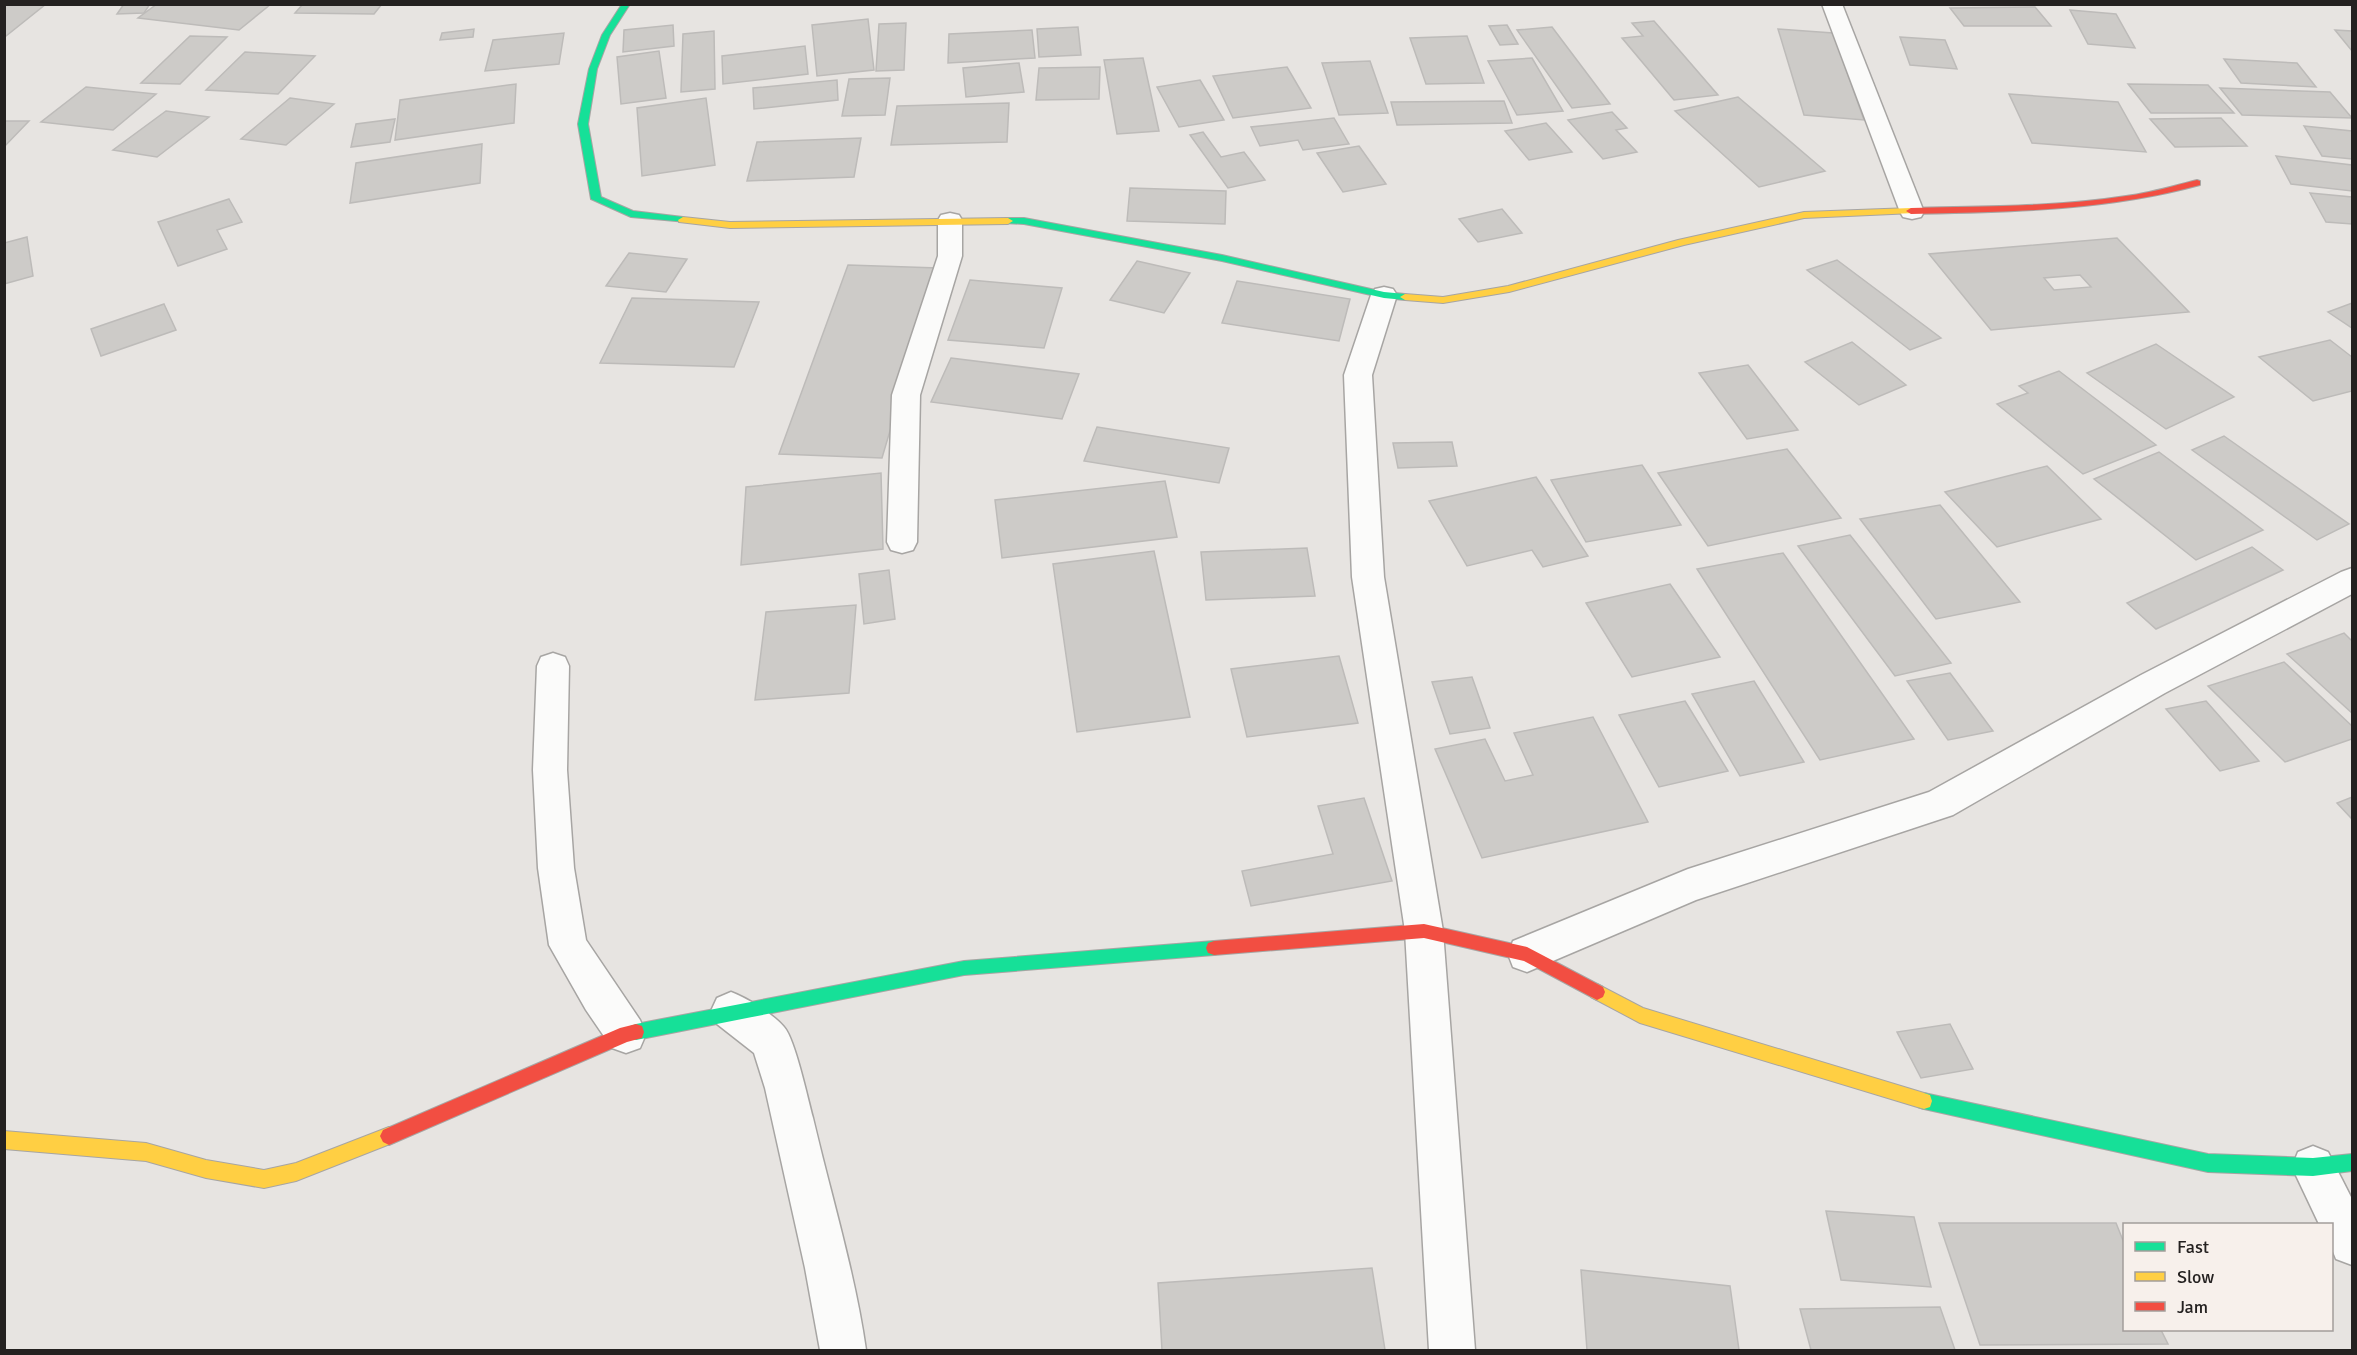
<svg xmlns="http://www.w3.org/2000/svg" width="2357" height="1355" viewBox="0 0 2357 1355" font-family="Signika,sans-serif">
<style>
.building{fill:#cdcbc8;stroke:#bdbbb9;stroke-width:1.5;fill-rule:evenodd}
.lines{fill:none;stroke-linecap:round;stroke-linejoin:round}
.street-casing{stroke:#a7a5a3;stroke-width:3}
.fast-casing{stroke:#a7a5a3;stroke-width:2}
.slow-casing{stroke:#a7a5a3;stroke-width:2}
.jam-casing{stroke:#a7a5a3;stroke-width:2}
.street{fill:#fbfbfa;fill-rule:evenodd}
.fast{fill:#16e098;fill-rule:evenodd}
.slow{fill:#ffcf43;fill-rule:evenodd}
.jam{fill:#f24e42;fill-rule:evenodd}
</style>
<rect width="100%" height="100%" fill="#e7e4e1"/>
<g class="building">
<polygon points="4,4 46,4 6,36 4,36"/>
<polygon points="124,4 150,4 144,13 117,14"/>
<polygon points="157,4 271,4 239,30 138,18"/>
<polygon points="303,4 382,4 374,14 295,13"/>
<polygon points="2035,7 2051,26 1964,26 1950,8"/>
<polygon points="2070,10 2116,14 2135,48 2088,44"/>
<polygon points="868,19 874,70 817,76 812,25"/>
<polygon points="1654,21 1718,95 1674,100 1622,38 1643,36 1632,23"/>
<polygon points="906,23 904,70 876,71 879,24"/>
<polygon points="673,25 674,46 623,52 624,30"/>
<polygon points="1507,25 1518,44 1500,45 1489,26"/>
<polygon points="1078,27 1081,55 1039,57 1037,29"/>
<polygon points="1552,27 1610,104 1572,108 1517,30"/>
<polygon points="474,29 473,37 440,40 442,33"/>
<polygon points="1778,29 1833,33 1864,120 1804,115"/>
<polygon points="1032,30 1035,58 948,63 949,34"/>
<polygon points="2335,30 2352,31 2352,51"/>
<polygon points="714,31 715,89 681,92 683,34"/>
<polygon points="564,33 559,64 485,71 493,40"/>
<polygon points="190,36 227,37 180,84 141,83"/>
<polygon points="1467,36 1484,83 1426,84 1410,38"/>
<polygon points="1900,37 1945,40 1957,69 1910,65"/>
<polygon points="805,46 808,74 723,84 722,56"/>
<polygon points="659,51 666,98 621,104 617,57"/>
<polygon points="245,52 315,56 278,94 206,90"/>
<polygon points="1143,58 1159,131 1117,134 1104,60"/>
<polygon points="1532,58 1563,111 1517,115 1488,61"/>
<polygon points="2224,59 2297,63 2316,87 2241,83"/>
<polygon points="1370,61 1388,113 1339,115 1322,63"/>
<polygon points="1019,63 1024,92 966,97 963,68"/>
<polygon points="1100,67 1099,99 1036,100 1039,68"/>
<polygon points="1287,67 1311,108 1233,118 1213,76"/>
<polygon points="890,78 885,115 842,116 849,79"/>
<polygon points="837,80 838,100 754,109 753,88"/>
<polygon points="1200,80 1224,120 1179,127 1157,87"/>
<polygon points="516,84 514,123 395,140 400,100"/>
<polygon points="2128,84 2208,85 2234,113 2151,113"/>
<polygon points="86,87 156,94 113,130 41,122"/>
<polygon points="2220,88 2330,92 2352,118 2242,115"/>
<polygon points="2009,94 2118,102 2146,152 2032,143"/>
<polygon points="1738,97 1825,171 1759,187 1675,111"/>
<polygon points="290,98 334,104 286,145 241,139"/>
<polygon points="706,98 715,165 642,176 637,108"/>
<polygon points="1504,101 1512,123 1397,125 1391,102"/>
<polygon points="1009,103 1007,142 891,145 897,106"/>
<polygon points="166,111 209,117 157,157 113,150"/>
<polygon points="1612,112 1627,128 1616,130 1637,152 1603,159 1568,120"/>
<polygon points="1334,118 1349,144 1303,150 1298,140 1260,146 1251,127"/>
<polygon points="2221,118 2247,146 2175,147 2150,119"/>
<polygon points="395,119 390,142 351,147 356,124"/>
<polygon points="4,121 29,121 4,147"/>
<polygon points="1546,123 1572,152 1529,160 1505,131"/>
<polygon points="2304,126 2352,131 2352,159 2322,156"/>
<polygon points="1203,132 1221,157 1244,152 1265,180 1228,188 1190,135"/>
<polygon points="861,138 854,177 747,181 757,142"/>
<polygon points="482,144 480,183 350,203 356,163"/>
<polygon points="1359,146 1386,184 1343,192 1317,153"/>
<polygon points="2276,156 2352,165 2352,191 2291,184"/>
<polygon points="1130,188 1226,191 1225,224 1127,221"/>
<polygon points="2310,193 2352,197 2352,224 2326,222"/>
<polygon points="229,199 242,222 217,230 227,249 178,266 158,222"/>
<polygon points="1502,209 1522,233 1478,242 1459,219"/>
<polygon points="27,237 33,276 4,284 4,243"/>
<path d="M2117 238 2189 312 1991 330 1929 254ZM2080 275 2091 287 2054 290 2044 278Z"/>
<polygon points="629,253 687,259 666,292 606,286"/>
<polygon points="1837,260 1941,338 1910,350 1807,270"/>
<polygon points="1137,261 1190,273 1164,313 1110,300"/>
<polygon points="848,265 938,268 882,458 779,454"/>
<polygon points="970,280 1062,288 1044,348 948,340"/>
<polygon points="1237,281 1350,299 1339,341 1222,323"/>
<polygon points="632,298 759,302 734,367 600,363"/>
<polygon points="2352,303 2352,328 2328,312"/>
<polygon points="164,304 176,330 101,356 91,329"/>
<polygon points="2330,340 2352,357 2352,391 2313,401 2259,357"/>
<polygon points="1852,342 1906,385 1859,405 1805,362"/>
<polygon points="2156,344 2234,397 2166,429 2087,373"/>
<polygon points="951,358 1079,374 1062,419 931,402"/>
<polygon points="1748,365 1798,430 1747,439 1699,373"/>
<polygon points="2059,371 2156,445 2083,474 1997,404 2028,393 2019,386"/>
<polygon points="1097,427 1229,448 1219,483 1084,461"/>
<polygon points="2224,436 2349,524 2317,540 2192,450"/>
<polygon points="1452,442 1457,466 1398,468 1393,443"/>
<polygon points="1787,449 1841,518 1708,546 1658,473"/>
<polygon points="2159,452 2263,530 2196,560 2094,479"/>
<polygon points="1642,465 1681,525 1586,542 1551,480"/>
<polygon points="2047,466 2101,519 1997,547 1945,492"/>
<polygon points="881,473 883,549 741,565 746,487"/>
<polygon points="1536,477 1588,556 1543,567 1532,550 1467,566 1429,501"/>
<polygon points="1165,481 1177,537 1002,558 995,500"/>
<polygon points="1940,505 2020,602 1936,619 1860,519"/>
<polygon points="1850,535 1951,663 1895,676 1798,546"/>
<polygon points="2252,547 2283,570 2156,629 2127,603"/>
<polygon points="1307,548 1315,596 1206,600 1201,552"/>
<polygon points="1154,551 1190,717 1077,732 1053,564"/>
<polygon points="1783,553 1914,739 1820,760 1697,569"/>
<polygon points="889,570 895,619 864,624 859,574"/>
<polygon points="1670,584 1720,657 1632,677 1586,603"/>
<polygon points="856,605 849,693 755,700 766,612"/>
<polygon points="2344,633 2352,641 2352,713 2287,654"/>
<polygon points="1339,656 1358,723 1247,737 1231,669"/>
<polygon points="2284,662 2352,726 2352,739 2285,762 2208,686"/>
<polygon points="1950,673 1993,731 1948,740 1907,681"/>
<polygon points="1472,677 1490,728 1450,734 1432,682"/>
<polygon points="1754,681 1804,762 1740,776 1692,694"/>
<polygon points="1685,701 1728,771 1659,787 1619,715"/>
<polygon points="2206,701 2259,761 2220,771 2166,709"/>
<polygon points="1593,717 1648,822 1482,858 1435,749 1485,739 1505,781 1533,775 1514,733"/>
<polygon points="2352,797 2352,819 2337,803"/>
<polygon points="1364,798 1392,881 1251,906 1242,871 1333,854 1318,806"/>
<polygon points="1950,1024 1973,1069 1921,1078 1897,1032"/>
<polygon points="1826,1211 1914,1217 1931,1287 1841,1280"/>
<polygon points="1939,1223 2116,1223 2124,1243 2124,1330 2161,1330 2168,1344 1980,1345"/>
<polygon points="1372,1268 1385,1350 1162,1350 1158,1283"/>
<polygon points="1581,1270 1730,1286 1739,1350 1587,1350"/>
<polygon points="1940,1307 1955,1350 1811,1350 1800,1309"/>
</g>
<g class="lines">
<g class="street-casing">
<g id="street">
<polygon points="1822,4 1842,4 1924,212 1921,217 1912,219 1903,217 1900,212"/>
<polygon points="950,213 959,215 962,220 962,256 920,395 917,542 913,550 902,553 891,550 887,542 892,395 938,256 938,220 941,215"/>
<polygon points="1384,287 1393,289 1397,295 1372,375 1384,577 1443,931 1475,1350 1429,1350 1405,931 1352,577 1344,375 1371,295 1375,289"/>
<polygon points="2352,568 2352,594 2165,693 1953,815 1696,900 1527,972 1513,967 1508,954 1513,941 1688,869 1929,792 2141,675 2341,572"/>
<polygon points="553,653 565,657 569,666 567,770 574,868 586,940 640,1020 646,1034 640,1048 626,1053 612,1048 586,1010 549,945 538,868 533,770 537,666 541,657"/>
<path d="M731 992C747 998 773 1014 784 1027 795 1039 808 1100 813 1118 831 1195 855 1273 866 1350H820L805 1268 765 1088 754 1053 717 1024 711 1011 717 998Z"/>
<polygon points="2313,1146 2328,1152 2352,1199 2352,1265 2336,1259 2332,1249 2332,1224 2319,1224 2292,1167 2298,1152"/>
</g>
</g>
<g class="fast-casing">
<g id="fast">
<polygon points="622,4 630,4 610,35 597,69 588,124 601,197 633,211 683,217 688,220 687,222 631,217 591,199 578,124 589,69 602,35"/>
<polygon points="1008,218 1024,218 1222,255 1384,292 1405,294 1410,297 1405,300 1384,298 1222,261 1024,224 1004,223 1004,219"/>
<polygon points="1214,941 1220,943 1222,948 1220,953 1214,955 964,975 636,1040 630,1038 628,1032 630,1026 636,1024 964,961"/>
<polygon points="1924,1093 2208,1154 2313,1158 2352,1154 2352,1171 2313,1176 2208,1172 1924,1109 1918,1107 1916,1101 1918,1095"/>
</g>
</g>
<g class="slow-casing">
<g id="slow">
<polygon points="1911,208 1914,209 1914,213 1804,218 1684,245 1509,292 1443,303 1405,300 1400,297 1405,294 1443,297 1508,286 1678,240 1804,212"/>
<polygon points="683,217 730,222 1008,218 1013,221 1008,224 730,228 679,222 678,220"/>
<polygon points="1597,984 1643,1008 1924,1093 1930,1095 1932,1101 1930,1107 1924,1109 1640,1023 1591,997 1589,992 1591,987"/>
<polygon points="389,1127 395,1130 398,1136 395,1142 296,1181 264,1188 206,1178 146,1161 4,1149 4,1131 146,1143 206,1160 264,1170 296,1163"/>
</g>
</g>
<g class="jam-casing">
<g id="jam">
<path d="M2197 180 2200 181V185C2105 211 2009 212 1911 214L1906 211 1911 208C1983 206 2055 207 2126 196 2150 193 2173 186 2197 180Z"/>
<polygon points="1424,924 1527,947 1603,987 1605,992 1603,997 1597,1000 1524,961 1424,938 1214,955 1208,953 1206,948 1208,943 1214,941"/>
<polygon points="636,1024 642,1026 644,1032 642,1038 627,1042 389,1145 383,1142 380,1136 383,1130 620,1028"/>
</g>
</g>
<use href="#street" class="street"/>
<use href="#fast" class="fast"/>
<use href="#slow" class="slow"/>
<use href="#jam" class="jam"/>
</g>
<rect width="2357" height="1355" fill="none" stroke="#242120" stroke-width="12"/>
<rect x="2123" y="1223" width="210" height="108" fill="#f7f0eb" stroke="#a39d9a" stroke-width="1.5"/>
<rect x="2135" y="1242" width="30" height="9" fill="#16e098" stroke="#a39d9a" stroke-width="1.5"/>
<text x="2177" y="1253" font-size="18" fill="#242120">Fast</text>
<rect x="2135" y="1272" width="30" height="9" fill="#ffcf43" stroke="#a39d9a" stroke-width="1.5"/>
<text x="2177" y="1283" font-size="18" fill="#242120">Slow</text>
<rect x="2135" y="1302" width="30" height="9" fill="#f24e42" stroke="#a39d9a" stroke-width="1.5"/>
<text x="2177" y="1313" font-size="18" fill="#242120">Jam</text>
</svg>
